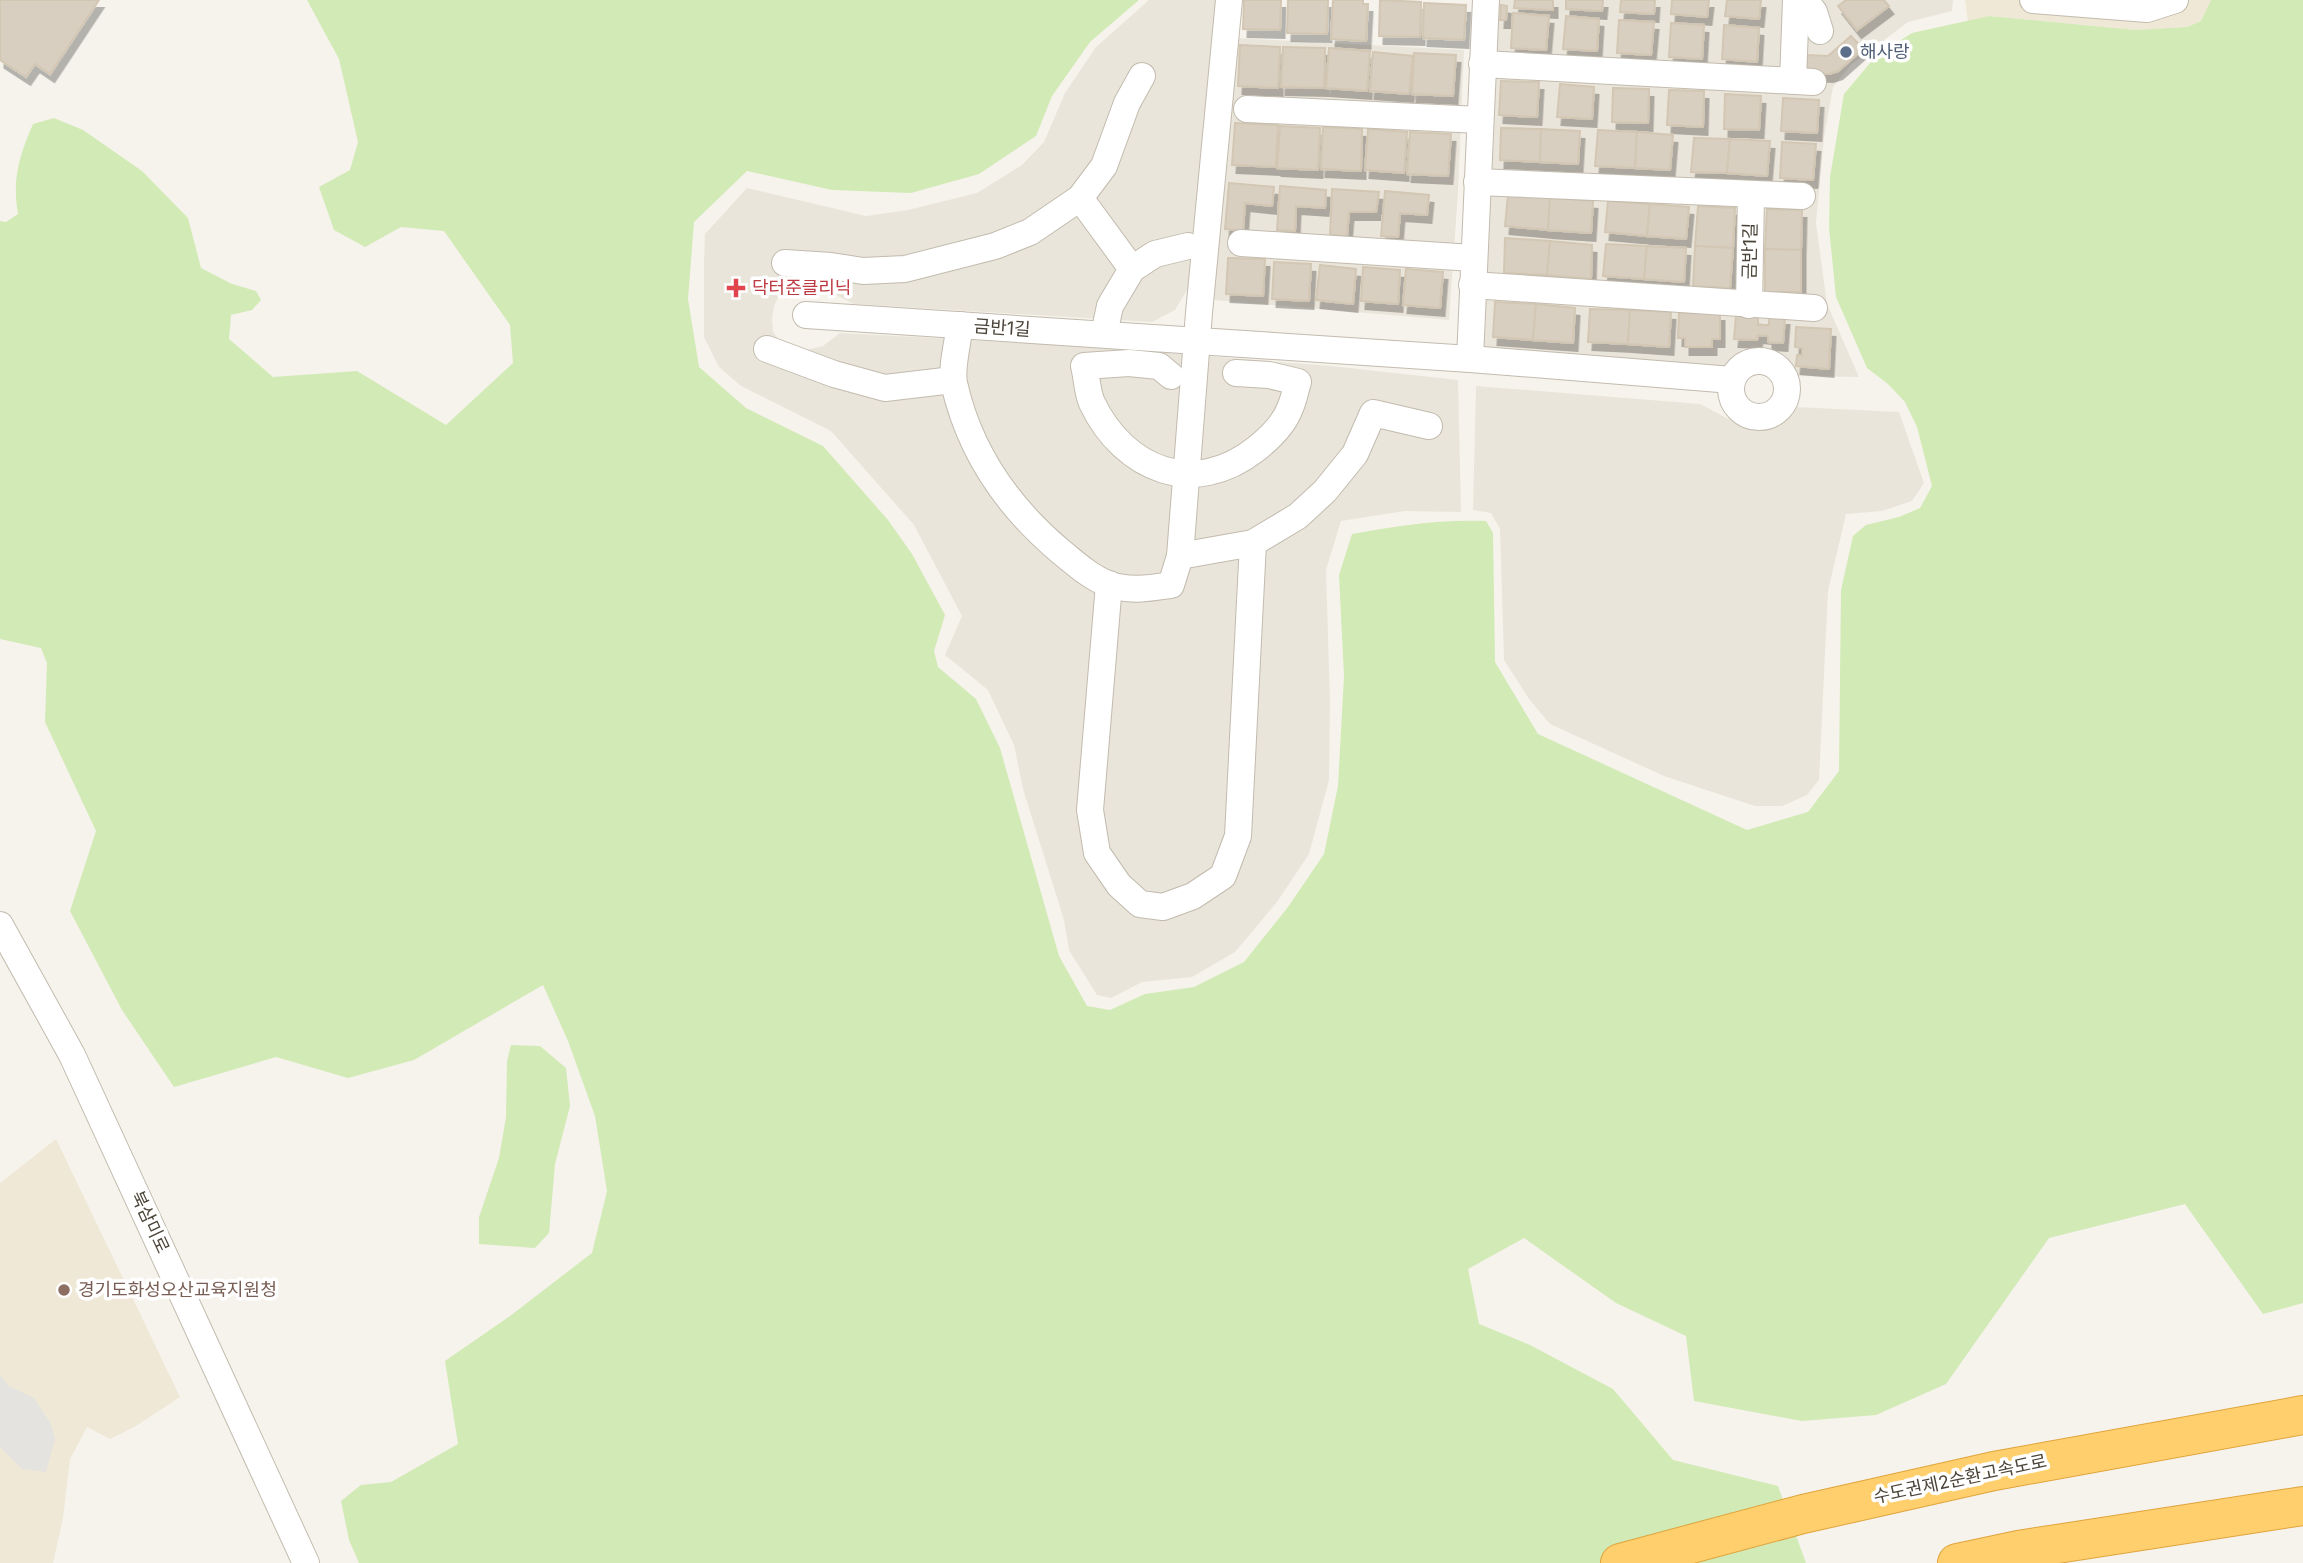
<svg xmlns="http://www.w3.org/2000/svg" width="2303" height="1563" viewBox="0 0 2303 1563" font-family="Inter,'Noto Sans KR',sans-serif">
<style>
.residential{fill:#eae5da}
.education{fill:#efe8d6}
.green{fill:#d2eab5}
.parking{fill:#e5e3e0}
.building{fill:#d8cfc1;stroke:#d3c7b4;stroke-width:2;filter:url(#shadow)}
.lines{fill:none;stroke-linecap:round;stroke-linejoin:round}
.minor-casing{stroke:#c2bbae;stroke-width:28}
.highway-casing{stroke:#e0a43c;stroke-width:40}
.minor{stroke:#fff;stroke-width:26}
.highway{stroke:#ffcf6e;stroke-width:38}
.service-dot{fill:#5c6f8a;stroke:#fff;stroke-width:2.5}
.health-dot{fill:#e0444e;stroke:#fff;stroke-width:2.5}
.education-dot{fill:#8d6e63;stroke:#fff;stroke-width:2.5}
.labels{text-anchor:middle;stroke-width:7;stroke-linejoin:round;paint-order:stroke}
.service-label{font-size:18px;fill:#4e5e75;stroke:#fff;text-anchor:start}
.street-label{font-size:18px;fill:#4b4439;stroke:#fff}
.health-label{font-size:18px;fill:#be3a42;stroke:#fff;text-anchor:start}
.education-label{font-size:18px;fill:#785e54;stroke:#fff;text-anchor:start}
</style>
<defs>
<filter id="shadow"><feDropShadow dx="4.5" dy="8" stdDeviation="0" flood-color="#0004"/></filter>
</defs>
<rect width="100%" height="100%" fill="#f6f3ec"/>
<g class="residential">
<polygon points="1149,0 1219,0 1188,288 1175,310 1152,322 854,304 838,296 830,288 810,280 799,281 780,293 774,306 772,318 773,332 784,346 803,351 823,346 840,333 1066,345 1331,366 1458,380 1461,512 1405,511 1341,521 1326,570 1330,702 1329,780 1309,854 1277,902 1235,952 1192,977 1142,982 1111,998 1097,995 1069,950 1064,920 1023,789 1014,745 988,690 945,655 962,616 914,525 831,431 741,386 719,367 704,337 704,261 705,234 747,188 866,216 908,210 977,193 1022,165 1044,142 1065,93 1096,47"/>
<polygon points="1493,0 1953,0 1952,11 1908,22 1851,65 1833,87 1824,138 1816,223 1827,304 1859,377 1797,376 1786,357 1759,350 1743,349 1724,366 1477,351"/>
<polygon points="1236,38 1464,50 1458,192 1449,320 1214,300 1222,177"/>
<polygon points="1476,386 1700,404 1740,425 1779,426 1796,407 1899,412 1924,483 1912,501 1882,511 1846,514 1828,591 1819,780 1807,795 1782,806 1755,806 1664,776 1550,724 1529,699 1504,660 1500,529 1491,513 1473,510"/>
</g>
<g class="education">
<polygon points="1965,0 2211,0 2201,21 2187,27 2135,30 1989,16 1968,21"/>
<polygon points="56,1139 180,1397 136,1426 110,1439 87,1427 70,1459 63,1518 53,1563 0,1563 0,1183"/>
</g>
<g class="green">
<path d="M307 0H1139L1090 42 1052 96 1036 136 979 174 911 193 832 190 747 171 694 222 688 299 699 367 746 408 823 446 888 520 912 554 945 615 934 651 938 667 976 699 1000 748 1059 956 1087 1006 1110 1010 1145 994 1194 987 1244 962 1288 907 1324 854 1338 786 1344 676 1339 575 1352 534C1396 526 1440 519 1486 521L1493 533 1495 662 1538 734 1747 830 1808 812 1839 771 1841 590 1853 536 1866 525 1899 517 1920 508 1932 486 1917 427 1905 402 1888 384 1867 368 1836 297 1829 228 1830 177 1844 94 1876 56 1912 33 1989 16 2135 30 2187 27 2201 21 2211 0H2303V1303L2263 1314 2185 1204 2049 1238 1946 1384 1876 1415 1802 1421 1694 1401 1686 1336 1616 1303 1524 1238 1468 1269 1479 1324 1530 1345 1613 1389 1673 1460 1778 1486 1806 1563H359L349 1540 341 1501 361 1485 391 1482 458 1444 445 1361 510 1316 592 1253 607 1191 595 1116 568 1041 543 985 414 1060 348 1078 276 1057 174 1087 122 1010 70 911 96 831 45 722 47 663 41 648 0 639V221L6 222 18 214C12 178 19 157 33 124L54 118 83 130 142 171 188 218 201 268 232 284 256 291 261 300 252 310 231 315 229 339 273 377 357 371 446 425 513 363 510 325 444 231 401 227 365 247 334 230 319 187 350 170 358 142 339 59Z"/>
<polygon points="511,1045 540,1046 566,1068 570,1106 555,1164 549,1233 535,1248 479,1244 479,1217 499,1158 506,1117 507,1061"/>
</g>
<polygon class="parking" points="0,1375 9,1386 34,1398 51,1424 55,1439 46,1472 22,1469 0,1447"/>
<g class="building">
<polygon points="0,0 99,0 50,74 35,64 26,77 0,60"/>
<polygon points="1244,0 1281,0 1280,30 1243,29"/>
<polygon points="1288,0 1328,0 1327,34 1287,33"/>
<polygon points="1333,0 1363,0 1363,4 1368,4 1366,41 1331,39"/>
<polygon points="1380,0 1421,2 1420,37 1379,36"/>
<polygon points="1515,0 1553,0 1553,10 1514,8"/>
<polygon points="1566,0 1603,0 1602,11 1566,9"/>
<polygon points="1621,0 1655,0 1654,14 1620,12"/>
<polygon points="1672,0 1709,0 1707,17 1671,14"/>
<polygon points="1727,0 1761,0 1759,19 1725,16"/>
<polygon points="1846,0 1884,0 1889,6 1857,30 1838,6"/>
<polygon points="1424,3 1466,5 1464,40 1423,38"/>
<polygon points="1501,5 1507,6 1506,20 1500,20"/>
<polygon points="1513,13 1549,16 1546,50 1511,48"/>
<polygon points="1566,16 1599,19 1597,51 1563,49"/>
<polygon points="1619,20 1654,22 1651,55 1617,53"/>
<polygon points="1671,23 1704,25 1702,59 1669,57"/>
<polygon points="1724,25 1759,28 1757,62 1722,59"/>
<polygon points="1851,36 1863,49 1838,71 1829,74 1806,73 1807,55 1828,56"/>
<polygon points="1240,45 1280,47 1278,88 1238,86"/>
<polygon points="1283,47 1325,48 1324,88 1281,87"/>
<polygon points="1329,48 1370,51 1367,91 1326,88"/>
<polygon points="1373,52 1413,56 1409,94 1370,91"/>
<polygon points="1414,53 1456,55 1453,96 1412,94"/>
<polygon points="1501,81 1539,82 1537,117 1499,115"/>
<polygon points="1560,84 1594,87 1592,119 1557,117"/>
<polygon points="1613,88 1649,89 1648,123 1612,122"/>
<polygon points="1669,90 1704,91 1703,127 1667,125"/>
<polygon points="1725,94 1761,96 1759,130 1724,129"/>
<polygon points="1783,98 1819,100 1817,133 1781,131"/>
<polygon points="1235,123 1278,125 1276,167 1232,165"/>
<polygon points="1280,126 1320,128 1318,170 1277,168"/>
<polygon points="1323,127 1362,129 1361,171 1321,169"/>
<polygon points="1501,128 1541,129 1540,162 1500,160"/>
<polygon points="1368,129 1407,132 1404,173 1365,170"/>
<polygon points="1541,129 1580,131 1578,164 1540,162"/>
<polygon points="1598,130 1637,132 1635,168 1595,166"/>
<polygon points="1410,132 1451,134 1448,176 1407,174"/>
<polygon points="1637,132 1673,135 1670,170 1635,168"/>
<polygon points="1694,138 1730,139 1727,173 1691,172"/>
<polygon points="1730,139 1770,141 1767,176 1727,173"/>
<polygon points="1782,142 1816,144 1813,180 1780,178"/>
<polygon points="1229,183 1274,187 1272,206 1245,203 1243,231 1225,229"/>
<polygon points="1280,186 1326,190 1325,208 1296,206 1295,231 1277,230"/>
<polygon points="1332,189 1379,192 1376,212 1349,212 1347,236 1330,235"/>
<polygon points="1385,191 1429,195 1427,215 1400,213 1398,237 1381,236"/>
<polygon points="1508,195 1550,198 1548,230 1505,226"/>
<polygon points="1550,198 1593,201 1591,233 1548,230"/>
<polygon points="1608,201 1650,204 1647,236 1605,232"/>
<polygon points="1650,204 1689,207 1686,239 1647,236"/>
<polygon points="1698,206 1735,208 1733,248 1695,246"/>
<polygon points="1767,209 1802,210 1801,250 1765,249"/>
<polygon points="1505,238 1550,241 1547,275 1504,273"/>
<polygon points="1550,241 1592,245 1591,279 1547,275"/>
<polygon points="1606,244 1647,246 1644,279 1603,276"/>
<polygon points="1647,246 1686,248 1684,282 1644,279"/>
<polygon points="1695,246 1733,248 1730,288 1693,286"/>
<polygon points="1765,249 1801,250 1801,292 1765,292"/>
<polygon points="1228,258 1265,259 1263,296 1226,294"/>
<polygon points="1274,262 1311,264 1309,301 1272,299"/>
<polygon points="1320,265 1356,269 1353,304 1316,300"/>
<polygon points="1363,267 1400,270 1398,304 1361,301"/>
<polygon points="1406,269 1443,272 1440,308 1403,305"/>
<polygon points="1495,302 1536,304 1533,340 1493,337"/>
<polygon points="1536,304 1575,308 1573,343 1533,340"/>
<polygon points="1590,309 1630,310 1628,344 1588,342"/>
<polygon points="1630,310 1671,312 1669,347 1628,344"/>
<polygon points="1679,313 1720,313 1720,339 1712,339 1712,347 1685,347 1685,338 1678,338"/>
<polygon points="1736,315 1758,317 1758,325 1769,325 1769,317 1785,317 1783,343 1768,342 1768,336 1758,335 1757,340 1734,339"/>
<polygon points="1796,327 1831,329 1829,369 1796,366 1797,355 1802,355 1802,348 1795,347"/>
</g>
<g class="lines">
<g class="minor-casing">
<g id="minor">
<polyline points="1805,0 1814,12 1820,31"/>
<polyline points="2033,0 2147,9 2175,0"/>
<polyline points="1482,64 1813,82"/>
<polyline points="1793,81 1796,0"/>
<polyline points="1247,109 1480,120"/>
<polyline points="1477,182 1802,196"/>
<polyline points="1080,198 1132,269"/>
<polyline points="1241,243 1473,258"/>
<polyline points="785,263 831,266 863,271 905,269 995,246 1030,232 1080,198 1104,166 1127,103 1142,76"/>
<polyline points="1472,285 1814,308"/>
<polyline points="1749,305 1751,195"/>
<polyline points="806,315 1470,359 1732,380"/>
<path d="M960 325C958 341 951 368 954 383 969 451 1008 507 1060 551 1075 563 1090 577 1108 584 1129 592 1151 588 1171 585L1180 556 1199 313 1229 0"/>
<polyline points="1104,334 1110,306 1132,269 1155,254 1188,246"/>
<polyline points="767,349 834,374 885,388 953,380"/>
<polyline points="1470,359 1486,0"/>
<circle cx="1759" cy="389" r="28"/>
<path d="M1171 376 1159 366 1129 363 1084 366C1087 377 1087 392 1092 403 1124 470 1194 498 1256 449 1270 438 1284 425 1290 408 1294 400 1295 391 1298 382L1269 375 1236 373"/>
<polyline points="1180,556 1253,543 1298,516 1325,491 1355,454 1373,413 1429,426"/>
<polyline points="1109,584 1090,810 1097,853 1119,885 1140,904 1163,907 1193,896 1223,876 1238,836 1253,543"/>
<polyline points="0,925 72,1055 306,1563"/>
</g>
</g>
<g class="highway-casing">
<g id="highway">
<polyline points="1620,1563 1803,1514 1994,1471 2303,1415"/>
<polyline points="1957,1563 2018,1550 2303,1506"/>
</g>
</g>
<use href="#minor" class="minor"/>
<use href="#highway" class="highway"/>
</g>
<circle class="service-dot" cx="1846" cy="52" r="7"/>
<path class="health-dot" d="M732.5 277.5h7v7h7v7h-7v7h-7v-7h-7v-7h7z"/>
<circle class="education-dot" cx="64" cy="1290" r="7"/>
<g class="labels">
<g class="service-label">
<text x="1860" y="58">해사랑</text>
</g>
<g class="street-label">
<text transform="translate(1750 251) rotate(-89)" y="6">금반1길</text>
<text transform="translate(1002 328) rotate(4)" y="6">금반1길</text>
<text transform="translate(150 1222) rotate(65)" y="6">북삼미로</text>
<text transform="translate(1960 1479) rotate(-12)" y="6">수도권제2순환고속도로</text>
</g>
<g class="health-label">
<text x="752" y="294">닥터준클리닉</text>
</g>
<g class="education-label">
<text x="78" y="1296">경기도화성오산교육지원청</text>
</g>
</g>
</svg>
